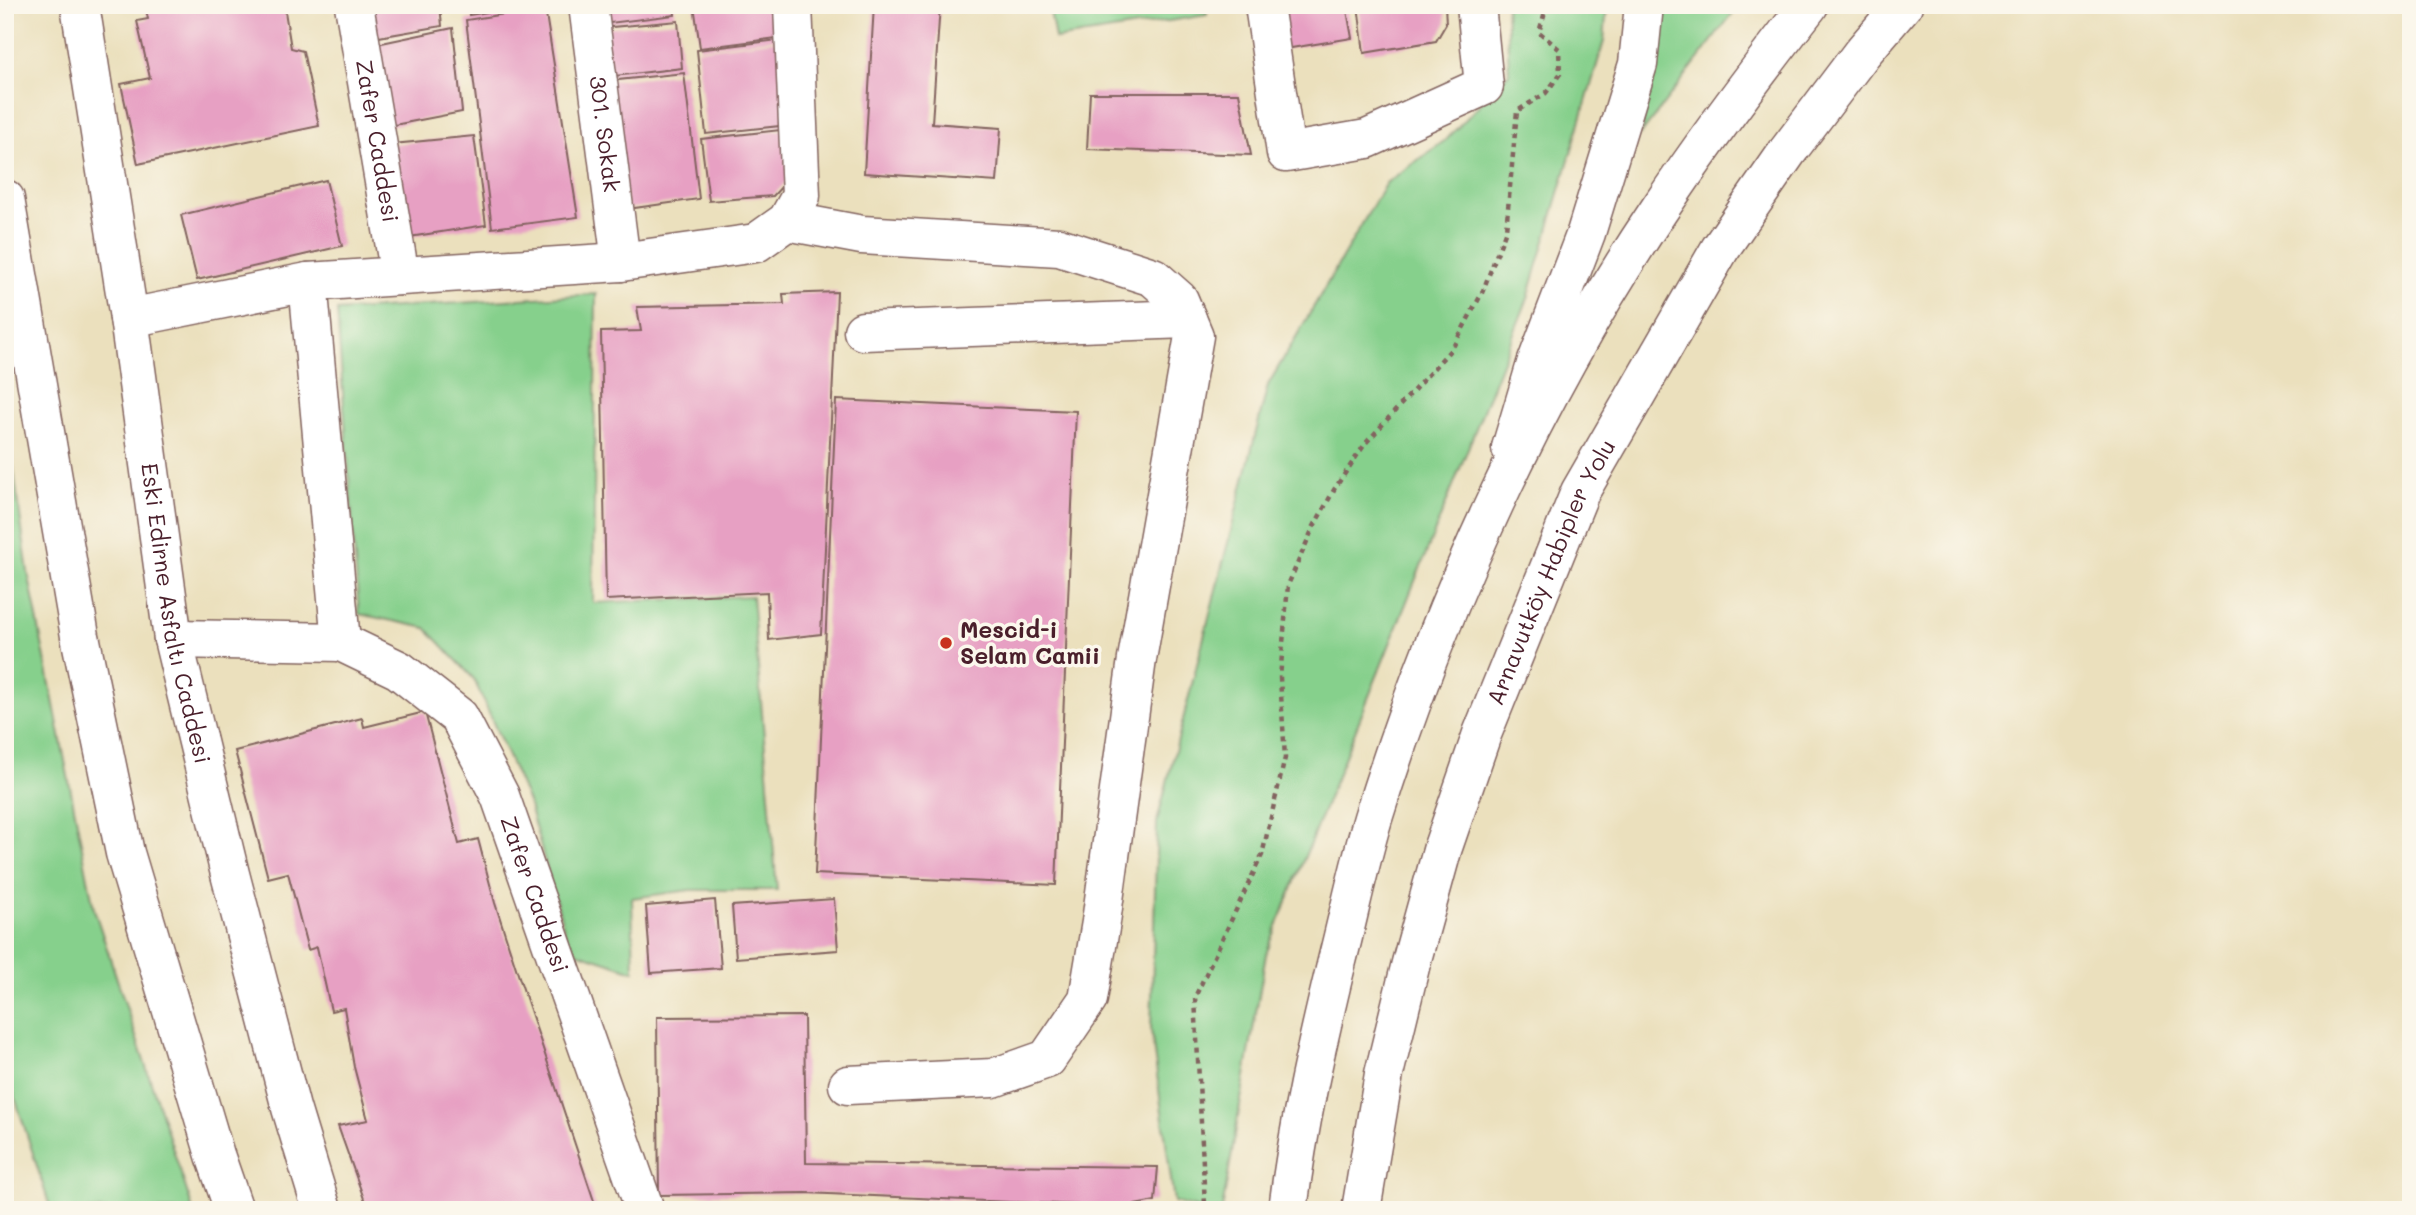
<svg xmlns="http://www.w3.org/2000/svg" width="2416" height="1215" viewBox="0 0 2416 1215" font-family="Mali,sans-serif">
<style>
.green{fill:#86d08c;stroke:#68785c;stroke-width:2}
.building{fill:#e7a0c3}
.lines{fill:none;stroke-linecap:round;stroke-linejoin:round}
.minor-casing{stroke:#82635e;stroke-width:41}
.major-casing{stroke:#82635e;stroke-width:41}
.highway-casing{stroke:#82635e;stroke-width:41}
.path{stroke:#82635e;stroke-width:4.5;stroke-dasharray:5 5;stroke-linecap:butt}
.minor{stroke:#fff;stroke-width:38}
.major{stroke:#fff;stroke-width:38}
.highway{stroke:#fff;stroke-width:38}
.poi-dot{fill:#c8321e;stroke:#fbf7ec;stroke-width:2.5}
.labels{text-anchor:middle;stroke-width:7;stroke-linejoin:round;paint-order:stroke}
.street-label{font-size:23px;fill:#4a1f2b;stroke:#fbf7ec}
.poi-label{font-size:23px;font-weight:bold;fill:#4a1f2b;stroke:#fbf7ec;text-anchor:start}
</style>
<rect width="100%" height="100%" fill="#fbf7ec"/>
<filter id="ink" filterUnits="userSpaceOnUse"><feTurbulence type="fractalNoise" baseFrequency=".0143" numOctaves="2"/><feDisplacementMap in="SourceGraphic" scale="14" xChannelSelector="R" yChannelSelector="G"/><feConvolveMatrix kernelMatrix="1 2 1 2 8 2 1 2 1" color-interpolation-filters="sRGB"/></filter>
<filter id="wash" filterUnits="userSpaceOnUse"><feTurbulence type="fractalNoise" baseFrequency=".00686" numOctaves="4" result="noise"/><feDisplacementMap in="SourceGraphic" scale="28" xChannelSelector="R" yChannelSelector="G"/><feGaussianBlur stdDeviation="1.57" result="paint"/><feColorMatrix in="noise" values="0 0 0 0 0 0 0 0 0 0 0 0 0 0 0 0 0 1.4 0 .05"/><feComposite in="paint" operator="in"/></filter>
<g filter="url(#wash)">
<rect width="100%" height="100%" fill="#ebe0bd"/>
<g class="green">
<polygon points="1049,5 1206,5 1207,15 1055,39"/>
<polygon points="1506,5 1607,5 1604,41 1528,298 1266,954 1222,1210 1203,1210 1174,1202 1151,1030 1157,822 1268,385 1386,183 1447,139 1509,73"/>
<polygon points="1659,5 1739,5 1642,133"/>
<polygon points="596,294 593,603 752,596 777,890 690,890 632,898 634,971 570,950 528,802 474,679 426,628 359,614 337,311"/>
<polygon points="5,409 28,572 94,909 193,1210 51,1210 5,1066"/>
</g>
<g id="blocks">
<g class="building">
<polygon points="145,5 284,5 291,48 303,51 319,126 138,164 121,84 150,78 137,21 148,19"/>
<polygon points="370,5 440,5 442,26 373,38"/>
<polygon points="468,5 518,5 518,7 469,15"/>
<polygon points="599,5 674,5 675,15 602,24"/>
<polygon points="694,5 774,5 777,38 700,48"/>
<polygon points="874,5 940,5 932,123 1001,128 997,182 864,173"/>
<polygon points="1271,5 1346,5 1352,38 1279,50"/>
<polygon points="1358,5 1445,5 1446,24 1436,41 1364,53"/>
<polygon points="545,8 578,217 492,228 466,20"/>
<polygon points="678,21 682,68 606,77 601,28"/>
<polygon points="453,28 462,112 389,126 377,44"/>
<polygon points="778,40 789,125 706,134 697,50"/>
<polygon points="684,73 699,199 627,209 609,81"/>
<polygon points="1090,93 1239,93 1251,155 1087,149"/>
<polygon points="789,129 795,172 773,196 709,201 701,139"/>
<polygon points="474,136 486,225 409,237 393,144"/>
<polygon points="326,180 342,246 197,280 181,215"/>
<polygon points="837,292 821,634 769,640 767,592 606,600 601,332 641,331 637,307 784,304 783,294"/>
<polygon points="836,400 1076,411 1056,885 815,874"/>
<polygon points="425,712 459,844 478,839 495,903 517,971 597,1210 368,1210 338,1126 368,1120 354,1067 344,1008 331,1011 317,947 308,950 288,873 268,878 235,751 362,718 364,727"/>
<polygon points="834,899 838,950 736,958 732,906"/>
<polygon points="715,900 721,968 651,973 646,906"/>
<polygon points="804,1016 806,1163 1158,1167 1155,1201 1125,1207 806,1193 659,1195 657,1017"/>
</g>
</g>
</g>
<g filter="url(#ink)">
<use href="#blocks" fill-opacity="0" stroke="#82635e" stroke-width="2"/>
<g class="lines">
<g class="minor-casing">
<g id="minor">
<path id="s1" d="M354 5 400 276"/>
<path id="s2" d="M588 5 621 262"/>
<polyline points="1264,5 1286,153 1367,139 1484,86 1476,5"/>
<polyline points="787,221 862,235 1059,247 1153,277 1179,300 1194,336 1137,659 1101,922 1088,999 1047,1059 993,1078 848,1085"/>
<polyline points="308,282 341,642"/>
<polyline points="129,318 308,282 621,262 756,243 787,221 801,196 793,5"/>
<polyline points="863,331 1187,319"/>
<path id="s3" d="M173 639 341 642 399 670 459 717 500 796 645 1210"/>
</g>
</g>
<g class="major-casing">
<g id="major">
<path id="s4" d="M80 5 129 318 173 639 230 874 291 1108 322 1210"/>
<polyline points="5,199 80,636 125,853 215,1155 234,1210"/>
<polyline points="1511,448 1536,364 1586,233 1638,64 1644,5"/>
</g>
</g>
<g class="highway-casing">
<g id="highway">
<path d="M1288 1210C1298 1125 1317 1044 1337 961 1349 914 1359 865 1373 818 1438 608 1536 393 1659 210 1706 139 1757 72 1809 5"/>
<path id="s5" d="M1361 1210 1384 1074 1411 963 1443 847 1482 734 1580 492 1720 249 1788 151 1862 53 1903 5"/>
</g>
</g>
<g class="path">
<polyline points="5,1198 9,1210"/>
<polyline points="1222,1210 1205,1206 1195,997 1262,855 1285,758 1280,678 1288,585 1313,528 1335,488 1365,444 1453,347 1482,293 1506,230 1517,111 1546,93 1560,74 1559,49 1539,32 1547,5"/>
</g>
<use href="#minor" class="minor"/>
<use href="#major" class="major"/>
<use href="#highway" class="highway"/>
</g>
</g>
<circle class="poi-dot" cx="946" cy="643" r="7"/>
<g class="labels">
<g class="street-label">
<text dy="8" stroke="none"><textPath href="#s2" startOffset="130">301. Sokak</textPath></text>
<text dy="8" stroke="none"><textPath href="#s1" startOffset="138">Zafer Caddesi</textPath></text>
<text dy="8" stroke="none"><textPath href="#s5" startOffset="668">Arnavutköy Habipler Yolu</textPath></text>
<text dy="8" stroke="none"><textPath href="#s4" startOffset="616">Eski Edirne Asfaltı Caddesi</textPath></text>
<text dy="8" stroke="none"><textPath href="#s3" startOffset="502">Zafer Caddesi</textPath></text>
</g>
<g class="poi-label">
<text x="960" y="638">Mescid-i<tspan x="960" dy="26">Selam Camii</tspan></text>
</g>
</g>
<rect width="2416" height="1215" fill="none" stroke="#fbf7ec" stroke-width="28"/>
</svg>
